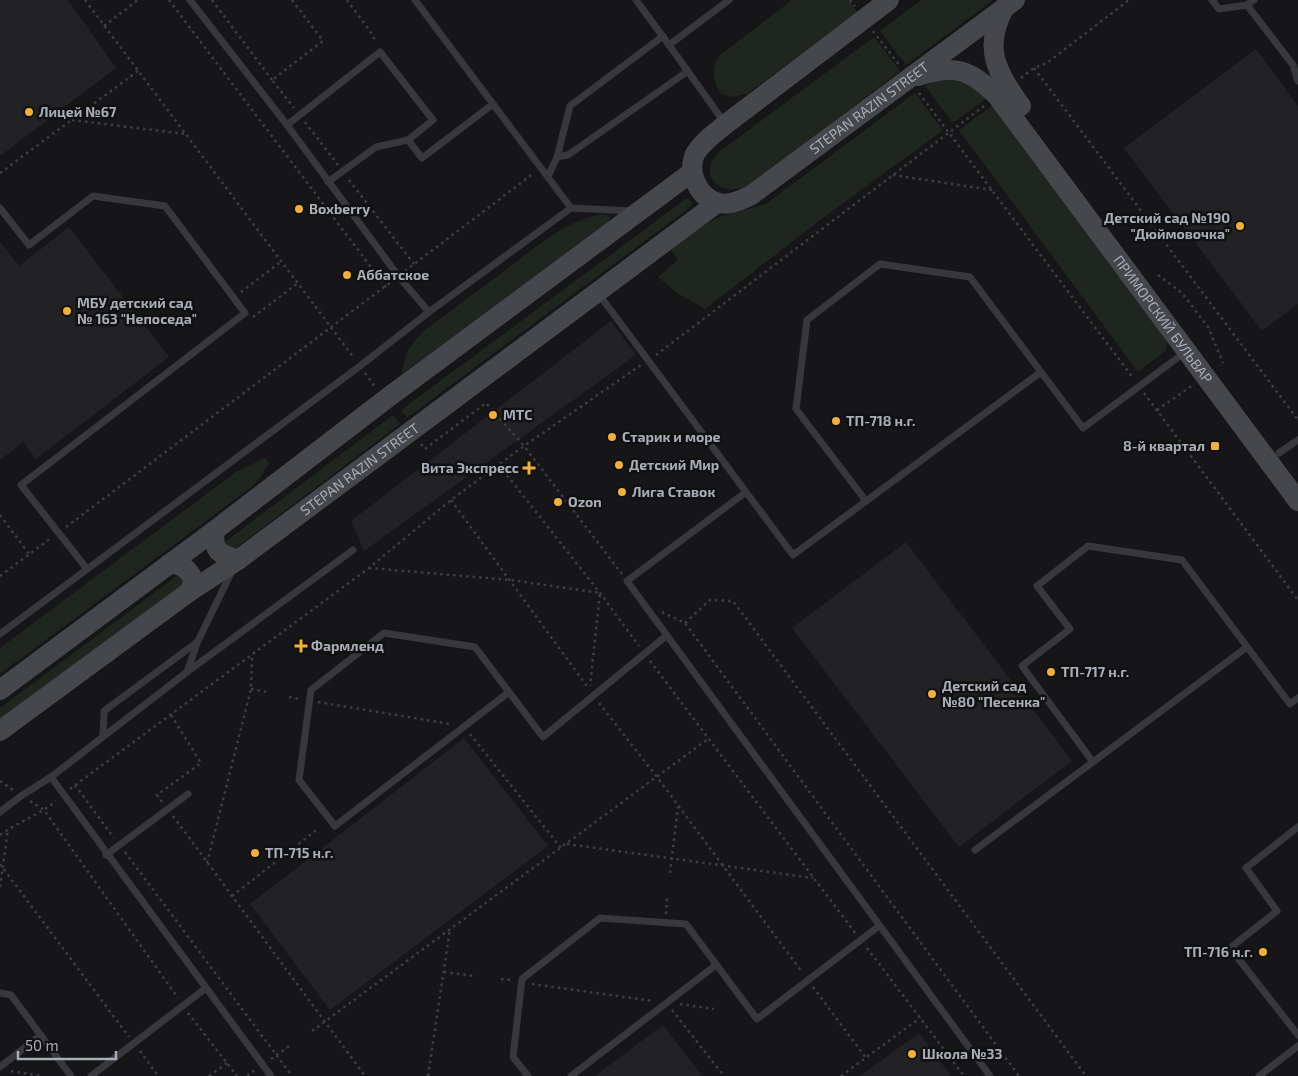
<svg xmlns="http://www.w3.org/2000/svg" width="1298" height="1076" viewBox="0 0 1298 1076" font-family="'Exo 2',sans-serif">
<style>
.built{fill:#222225}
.green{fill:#1e261f}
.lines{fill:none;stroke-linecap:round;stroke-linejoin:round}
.path{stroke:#3d3f44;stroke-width:2.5;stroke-dasharray:2.5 4;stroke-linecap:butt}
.service{stroke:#37383d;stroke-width:7}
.secondary{stroke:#45474d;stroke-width:20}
.poi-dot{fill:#f2b134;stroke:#111113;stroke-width:2}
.labels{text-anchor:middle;stroke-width:5;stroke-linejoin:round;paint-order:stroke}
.street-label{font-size:14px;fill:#a8adb8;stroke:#111113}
.poi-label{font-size:14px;font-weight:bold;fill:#a8adb8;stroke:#111113;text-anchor:start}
</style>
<rect width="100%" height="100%" fill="#161618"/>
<g class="built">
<polygon points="0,0 68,0 116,68 0,156"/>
<polygon points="1256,49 1298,106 1298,304 1262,331 1124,148"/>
<polygon points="69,227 169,357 36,459 23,442 0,460 0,242 19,266"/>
<polygon points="611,321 636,355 364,551 351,521"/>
<polygon points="906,542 1072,761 959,847 792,628"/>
<polygon points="464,738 548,846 330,1010 250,904"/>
<polygon points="663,1025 702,1076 595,1076"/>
<polygon points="919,1033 951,1076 860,1076"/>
</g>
<g class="green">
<path d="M792 0H849L857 12 747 94 730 97 720 93C712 80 711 67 720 55Z"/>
<polygon points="921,0 993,0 906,65 880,31"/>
<path d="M874 37 900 71 748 186C720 198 696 175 719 152Z"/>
<polygon points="955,76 988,97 953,123 925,86 931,82"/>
<path d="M915 93 943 130 823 218 705 309 677 293 658 277 678 260 671 250C687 238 703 223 722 216 737 211 752 209 767 203Z"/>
<polygon points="993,105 1168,341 1166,350 1163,353 1138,372 959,130"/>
<polygon points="687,198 692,202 692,205 689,208 407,418 401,410"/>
<path d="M604 214 610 217 609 221 402 374C404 354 411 344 425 330 450 312 474 293 499 275 528 253 567 218 604 214Z"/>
<polygon points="393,415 400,424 233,550 223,545 226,541"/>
<polygon points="265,458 269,463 260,478 249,489 0,674 0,648 237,471"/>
<polygon points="178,575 185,583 0,721 0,708"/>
</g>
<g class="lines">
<g class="path">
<polyline points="85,0 354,358"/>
<polyline points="169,0 386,287"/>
<polyline points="212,0 272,80"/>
<polyline points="292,0 323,41 272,80 294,108"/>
<polyline points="347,0 372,34 376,43"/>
<polyline points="850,0 855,6"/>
<polyline points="104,26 138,0"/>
<polyline points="873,31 900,66"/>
<polyline points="1034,68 1298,420"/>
<polyline points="1021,78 1034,68 1047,63 1129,0"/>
<polyline points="919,93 1133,378"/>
<polyline points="72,120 186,134"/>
<polyline points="305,122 338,165"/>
<polyline points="0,173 138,71"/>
<polyline points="893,175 992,190"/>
<polyline points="349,180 414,264"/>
<polyline points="405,271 534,173"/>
<polyline points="1158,275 1182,293 1208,327 1223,363"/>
<polyline points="241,292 282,261"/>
<polyline points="253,317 298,283"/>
<polyline points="656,355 984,106"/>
<polyline points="365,373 375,387"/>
<polyline points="1144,393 1298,600"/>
<polyline points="1157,410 1193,385"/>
<polyline points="421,444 425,449 486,403 524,446 622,574"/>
<polyline points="499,465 600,593 639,646"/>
<polyline points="451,500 589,689"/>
<polyline points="0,515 29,554"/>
<polyline points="66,527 391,282"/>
<polyline points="369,568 511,580 600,593 590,686"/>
<polyline points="0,576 51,538"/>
<polyline points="662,612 685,623 1019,1076"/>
<polyline points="685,623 710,600 733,601 1086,1076"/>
<polyline points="650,661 856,934"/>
<polyline points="251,689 267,692"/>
<polyline points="289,697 300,699"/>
<polyline points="318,702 450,724"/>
<polyline points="599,703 657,777 802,972"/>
<polyline points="470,734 561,848"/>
<polyline points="0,781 13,790"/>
<polyline points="75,785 114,838"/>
<polyline points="70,789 369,568 451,500 524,446 641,365"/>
<polyline points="30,801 44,810 178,998"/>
<polyline points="162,802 157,795 201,763 171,715"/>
<polyline points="173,816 365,1076"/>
<path d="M0 835C18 822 39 815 56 801"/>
<polyline points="567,844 813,878"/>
<polyline points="125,852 292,1076"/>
<polyline points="207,863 251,689 252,656"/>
<polyline points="0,864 129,1037"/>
<polyline points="670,873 678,807"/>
<polyline points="0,887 8,829"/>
<polyline points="232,896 319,828"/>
<polyline points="666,914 667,898"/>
<polyline points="867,948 964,1076"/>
<polyline points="444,972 475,976"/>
<polyline points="501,979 512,980"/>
<polyline points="532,984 653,1001"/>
<polyline points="813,987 866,1058"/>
<polyline points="680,1004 714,1009"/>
<polyline points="672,1010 724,1076"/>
<polyline points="188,1013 237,1076"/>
<polyline points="312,1031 708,739"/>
<polyline points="140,1051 158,1076"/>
<polyline points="271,1059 292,1044"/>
<polyline points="11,1071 42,1076"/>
<polyline points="209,1076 227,1063"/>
<polyline points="247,1076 256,1069"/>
<polyline points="428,1076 450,929"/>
<polyline points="841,1076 920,1018"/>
</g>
<g class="service">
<polyline points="190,0 287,125 399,277 429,312"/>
<polyline points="415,0 571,208"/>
<polyline points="636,0 669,45"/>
<polyline points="1212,0 1219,9 1247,5 1293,65 1298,81"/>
<polyline points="1247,5 1254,0"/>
<polyline points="724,122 669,45 729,0"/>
<polyline points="287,125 380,52 433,120 408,140"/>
<polyline points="557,157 568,155 688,71"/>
<polyline points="548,177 557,157 570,106 663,36"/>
<polyline points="328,182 376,147 408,140 422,158 493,104"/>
<polyline points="0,208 29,245 93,196 165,206 245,313 21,485 87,569"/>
<polyline points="598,293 746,492 627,581 990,1076"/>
<polyline points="1279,453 1298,440"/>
<polyline points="746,492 793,555 1041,372 1083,428 1184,353"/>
<polyline points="866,501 796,409 807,320 880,264 970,277 1041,372"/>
<polyline points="0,634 360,366 429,312 571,208 632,211"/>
<polyline points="187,672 353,550"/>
<polyline points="509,692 335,826 299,780 311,690 384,633 475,647 543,737 666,636"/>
<polyline points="103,736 104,711 196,643"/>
<polyline points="1093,762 1022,666 1070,629 1037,586 1088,546 1182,560 1290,704 1298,698"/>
<polyline points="51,777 271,1076"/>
<polyline points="0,812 21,796 51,777 187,672 197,643 232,571"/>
<polyline points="1298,827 1246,868 1277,911 1230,948 1298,1035"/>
<polyline points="975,850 1247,647"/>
<polyline points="106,855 188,794"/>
<polyline points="0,993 11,995 71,1076"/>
<polyline points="0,1067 41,1035"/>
<polyline points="91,1076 206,988"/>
<polyline points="528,1076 513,1057 522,979 600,918 686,924 757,1019 879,926"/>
<polyline points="571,1076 716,965"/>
<polyline points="1259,1076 1298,1046"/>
</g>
<g class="secondary">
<path id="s1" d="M889 0 726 124C715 133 702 142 695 154 687 172 698 196 716 202 728 207 740 200 750 196L1015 0"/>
<path d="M1004 8C983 48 996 72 1021 106"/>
<path id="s2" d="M918 76C954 64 970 69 997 96L1298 501"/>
<path d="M214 531C214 553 218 553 238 560"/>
<path d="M169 564C183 564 189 569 194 582L189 592"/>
<polyline points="0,690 214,531 386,399 692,172"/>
<path id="s3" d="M0 731 189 592 238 560 717 203"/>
</g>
</g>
<g class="poi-dot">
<circle cx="29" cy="112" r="5"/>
<circle cx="299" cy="209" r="5"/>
<circle cx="1240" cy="226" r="5"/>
<circle cx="347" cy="275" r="5"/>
<circle cx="67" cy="311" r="5"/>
<circle cx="493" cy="415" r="5"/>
<circle cx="836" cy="421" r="5"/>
<circle cx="612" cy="437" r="5"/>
<rect x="1210" y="441" width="10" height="10" rx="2.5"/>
<circle cx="619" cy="465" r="5"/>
<path d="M526.5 460.5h5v5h5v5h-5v5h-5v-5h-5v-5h5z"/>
<circle cx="622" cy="492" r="5"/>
<circle cx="558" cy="502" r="5"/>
<path d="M298.5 638.5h5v5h5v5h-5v5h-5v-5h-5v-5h5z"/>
<circle cx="1051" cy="672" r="5"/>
<circle cx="932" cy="694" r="5"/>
<circle cx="255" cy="853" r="5"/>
<circle cx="1263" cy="952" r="5"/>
<circle cx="912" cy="1054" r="5"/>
</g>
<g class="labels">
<g class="street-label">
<text dy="5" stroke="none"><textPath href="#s1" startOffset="490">STEPAN RAZIN STREET</textPath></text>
<text dy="5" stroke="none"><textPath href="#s2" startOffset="366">ПРИМОРСКИЙ БУЛЬВАР</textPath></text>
<text dy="5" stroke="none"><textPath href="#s3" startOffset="445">STEPAN RAZIN STREET</textPath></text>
</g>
<g class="poi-label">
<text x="39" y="117">Лицей №67</text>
<text x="309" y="214">Boxberry</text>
<text x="1230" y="223" text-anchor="end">Детский сад №190<tspan x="1230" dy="16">"Дюймовочка"</tspan></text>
<text x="357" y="280">Аббатское</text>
<text x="77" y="308">МБУ детский сад<tspan x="77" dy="16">№ 163 "Непоседа"</tspan></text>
<text x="503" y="420">МТС</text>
<text x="846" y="426">ТП-718 н.г.</text>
<text x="622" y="442">Старик и море</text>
<text x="1205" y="451" text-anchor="end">8-й квартал</text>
<text x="629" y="470">Детский Мир</text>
<text x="519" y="473" text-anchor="end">Вита Экспресс</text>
<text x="632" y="497">Лига Ставок</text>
<text x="568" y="507">Ozon</text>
<text x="311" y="651">Фармленд</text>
<text x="1061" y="677">ТП-717 н.г.</text>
<text x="942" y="691">Детский сад<tspan x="942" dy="16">№80 "Песенка"</tspan></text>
<text x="265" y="858">ТП-715 н.г.</text>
<text x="1253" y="957" text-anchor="end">ТП-716 н.г.</text>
<text x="922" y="1059">Школа №33</text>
</g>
</g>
<path d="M18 1051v8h98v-8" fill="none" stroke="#a8adb8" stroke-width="2.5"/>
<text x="25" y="1051" font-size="15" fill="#a8adb8" stroke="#111113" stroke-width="4" paint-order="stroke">50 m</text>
</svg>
